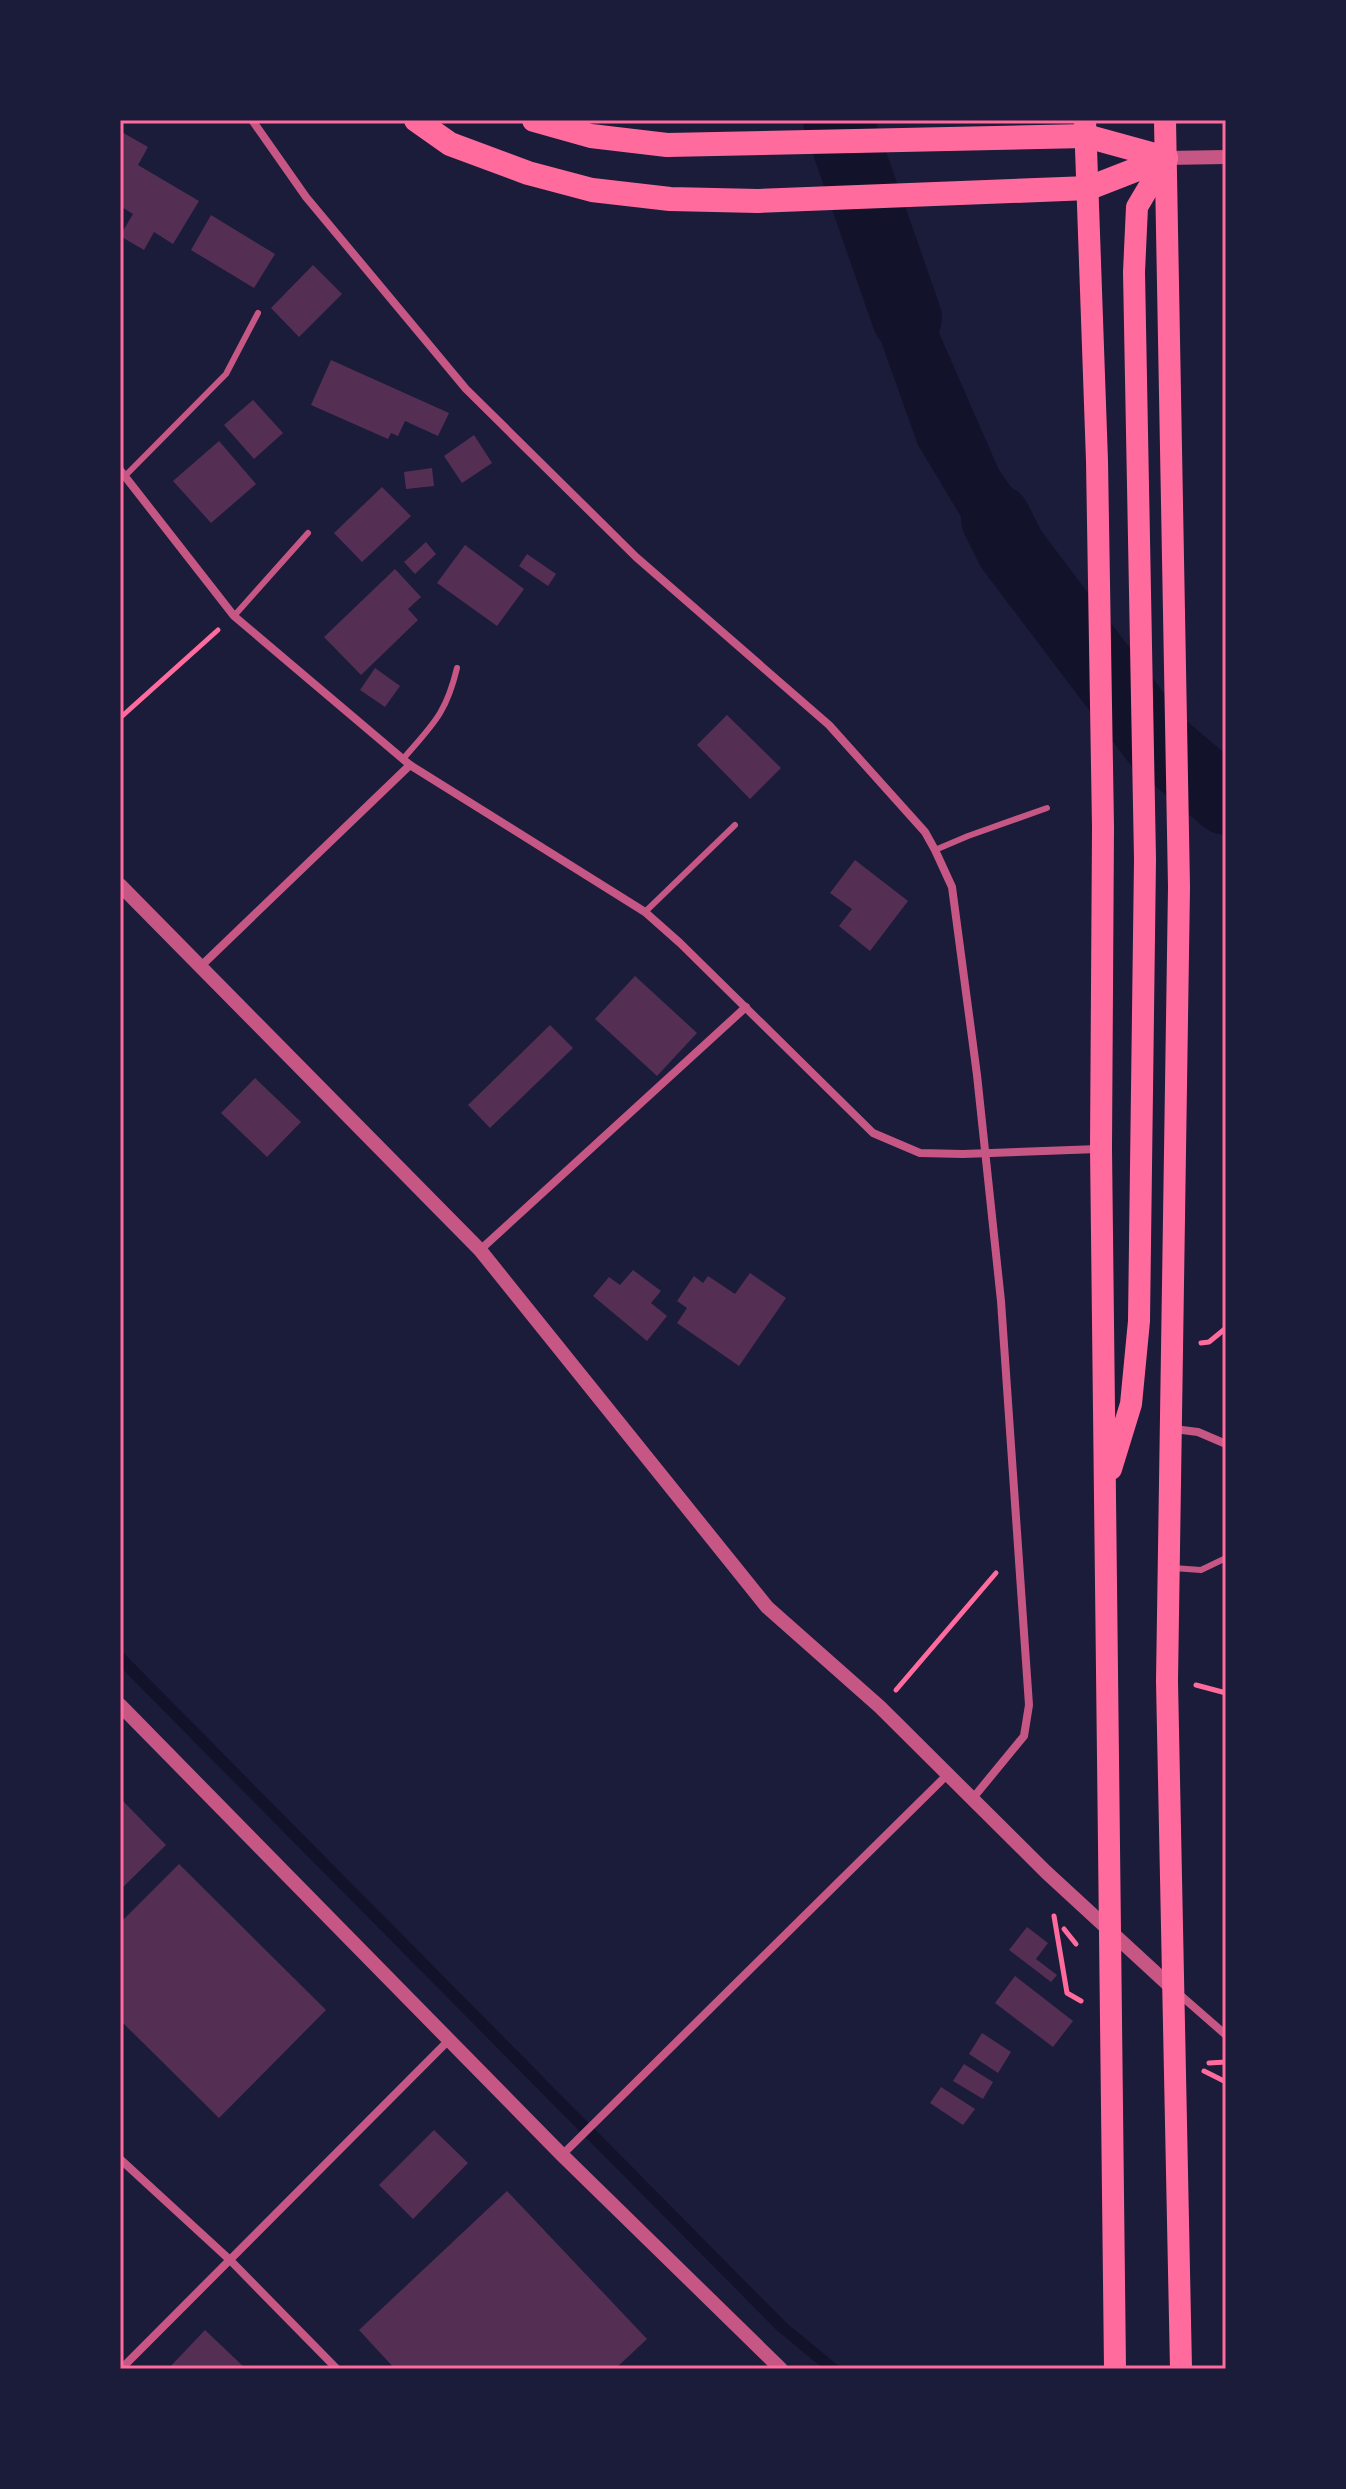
<svg xmlns="http://www.w3.org/2000/svg" width="1346" height="2489" viewBox="0 0 1346 2489" font-family="'Roboto Condensed',sans-serif">
<style>
.water{fill:#12122b}
.lines{fill:none;stroke-linecap:round;stroke-linejoin:round}
.stream{stroke:#12122b;stroke-width:12}
.river{stroke:#12122b;stroke-width:70}
.building{fill:#542f53}
.path{stroke:#ff6b9d;stroke-width:5}
.service{stroke:#c65784;stroke-width:6}
.minor{stroke:#c65784;stroke-width:8}
.tertiary{stroke:#c65784;stroke-width:14}
.trunk{stroke:#ff6b9d;stroke-width:22}
.motorway{stroke:#ff6b9d;stroke-width:24}
.neatline{fill:none;stroke:#ff6b9d;stroke-width:3}
</style>
<rect width="100%" height="100%" fill="#1b1b3a"/>
<polygon class="water" points="904,227 939,333 998,468 1048,543 1047,653 1001,583 918,445 841,229"/>
<g class="lines">
<polyline class="stream" points="120,1658 781,2326 833,2369"/>
<g class="river">
<polyline points="838,120 907,318"/>
<polyline points="996,519 1011,549 1157,742 1226,800"/>
</g>
</g>
<g class="building">
<polygon points="120,131 148,147 138,165 199,201 173,244 154,232 144,250 120,236 133,214 120,206"/>
<polygon points="211,215 275,254 254,288 191,250"/>
<polygon points="313,265 342,294 299,337 271,308"/>
<polygon points="331,360 449,413 438,436 405,421 398,436 391,433 388,439 311,405"/>
<polygon points="253,400 283,433 254,459 224,425"/>
<polygon points="474,435 492,463 462,483 444,456"/>
<polygon points="219,441 256,484 211,523 173,481"/>
<polygon points="432,468 434,486 406,489 404,472"/>
<polygon points="382,487 411,516 362,562 334,533"/>
<polygon points="426,542 436,554 415,574 404,562"/>
<polygon points="465,545 524,589 497,626 437,583"/>
<polygon points="527,554 556,574 548,586 519,566"/>
<polygon points="395,569 421,597 408,609 418,620 361,675 324,637"/>
<polygon points="375,668 400,686 385,707 360,690"/>
<polygon points="727,715 781,768 750,799 697,745"/>
<polygon points="855,860 908,901 870,951 839,926 852,909 830,893"/>
<polygon points="635,976 697,1033 657,1076 595,1019"/>
<polygon points="550,1025 573,1048 490,1128 468,1105"/>
<polygon points="255,1078 301,1122 267,1157 221,1113"/>
<polygon points="633,1270 661,1291 651,1303 667,1316 647,1341 593,1296 609,1277 620,1285"/>
<polygon points="750,1273 786,1298 739,1366 677,1323 687,1308 677,1301 694,1276 703,1283 708,1276 735,1294"/>
<polygon points="120,1798 166,1845 120,1890"/>
<polygon points="179,1864 326,2010 219,2118 120,2020 120,1923"/>
<polygon points="1027,1927 1048,1943 1036,1959 1057,1975 1051,1982 1009,1950"/>
<polygon points="1015,1976 1073,2021 1053,2047 995,2003"/>
<polygon points="982,2033 1011,2052 998,2073 969,2054"/>
<polygon points="964,2064 993,2082 983,2099 953,2081"/>
<polygon points="941,2087 975,2109 963,2125 930,2103"/>
<polygon points="434,2130 468,2163 413,2219 379,2185"/>
<polygon points="507,2191 647,2339 615,2369 395,2369 359,2330"/>
<polygon points="205,2330 246,2369 168,2369"/>
</g>
<g class="lines">
<g class="path">
<polyline points="120,718 218,630"/>
<polyline points="1201,1343 1209,1342 1226,1328"/>
<polyline points="1196,1685 1226,1693"/>
<polyline points="896,1690 996,1573"/>
<polyline points="1054,1916 1067,1993 1081,2001"/>
<polyline points="1064,1929 1076,1944"/>
<polyline points="1209,2063 1226,2062"/>
<polyline points="1204,2071 1226,2082"/>
</g>
<g class="service">
<polyline points="125,476 226,374 258,313"/>
<polyline points="234,616 308,533"/>
<path d="M403 759C433 724 446 714 457 668"/>
<polyline points="935,850 968,836 1047,808"/>
<polyline points="645,912 735,825"/>
<polyline points="1173,1568 1201,1570 1226,1558"/>
</g>
<g class="minor">
<polyline points="252,120 306,197 466,389 636,557 829,725 925,832 935,850 952,887 977,1075 1001,1301 1029,1705 1024,1736 973,1798"/>
<polyline points="120,470 234,616 410,765 645,912 680,943 873,1133 920,1153 963,1154 1098,1149"/>
<polyline points="201,966 410,765"/>
<polyline points="480,1250 746,1007"/>
<polyline points="1174,1429 1198,1432 1226,1444"/>
<polyline points="1179,1994 1226,2035"/>
<polyline points="562,2155 949,1773"/>
<polyline points="120,2159 230,2260 337,2369"/>
<polyline points="121,2369 449,2040"/>
</g>
<g class="tertiary">
<polyline points="1166,158 1226,157"/>
<polyline points="120,885 480,1250 767,1607 880,1707 1046,1872 1172,1988"/>
<polyline points="120,1705 562,2155 781,2369"/>
</g>
<g class="trunk">
<polyline points="1085,120 1097,461 1103,827 1101,1148 1115,2369"/>
<polyline points="1165,120 1179,887 1167,1681 1181,2369"/>
<polyline points="1111,1469 1131,1404 1139,1321 1145,859 1134,272 1137,207 1166,158"/>
</g>
<g class="motorway">
<polyline points="416,120 450,144 528,173 592,190 670,199 758,201 1089,188 1166,158"/>
<polyline points="534,120 591,136 667,145 1086,136 1166,158"/>
</g>
</g>
<rect width="1346" height="2489" fill="none" stroke="#1b1b3a" stroke-width="244"/>
<rect x="122" y="122" width="1102" height="2245" class="neatline"/>
</svg>
